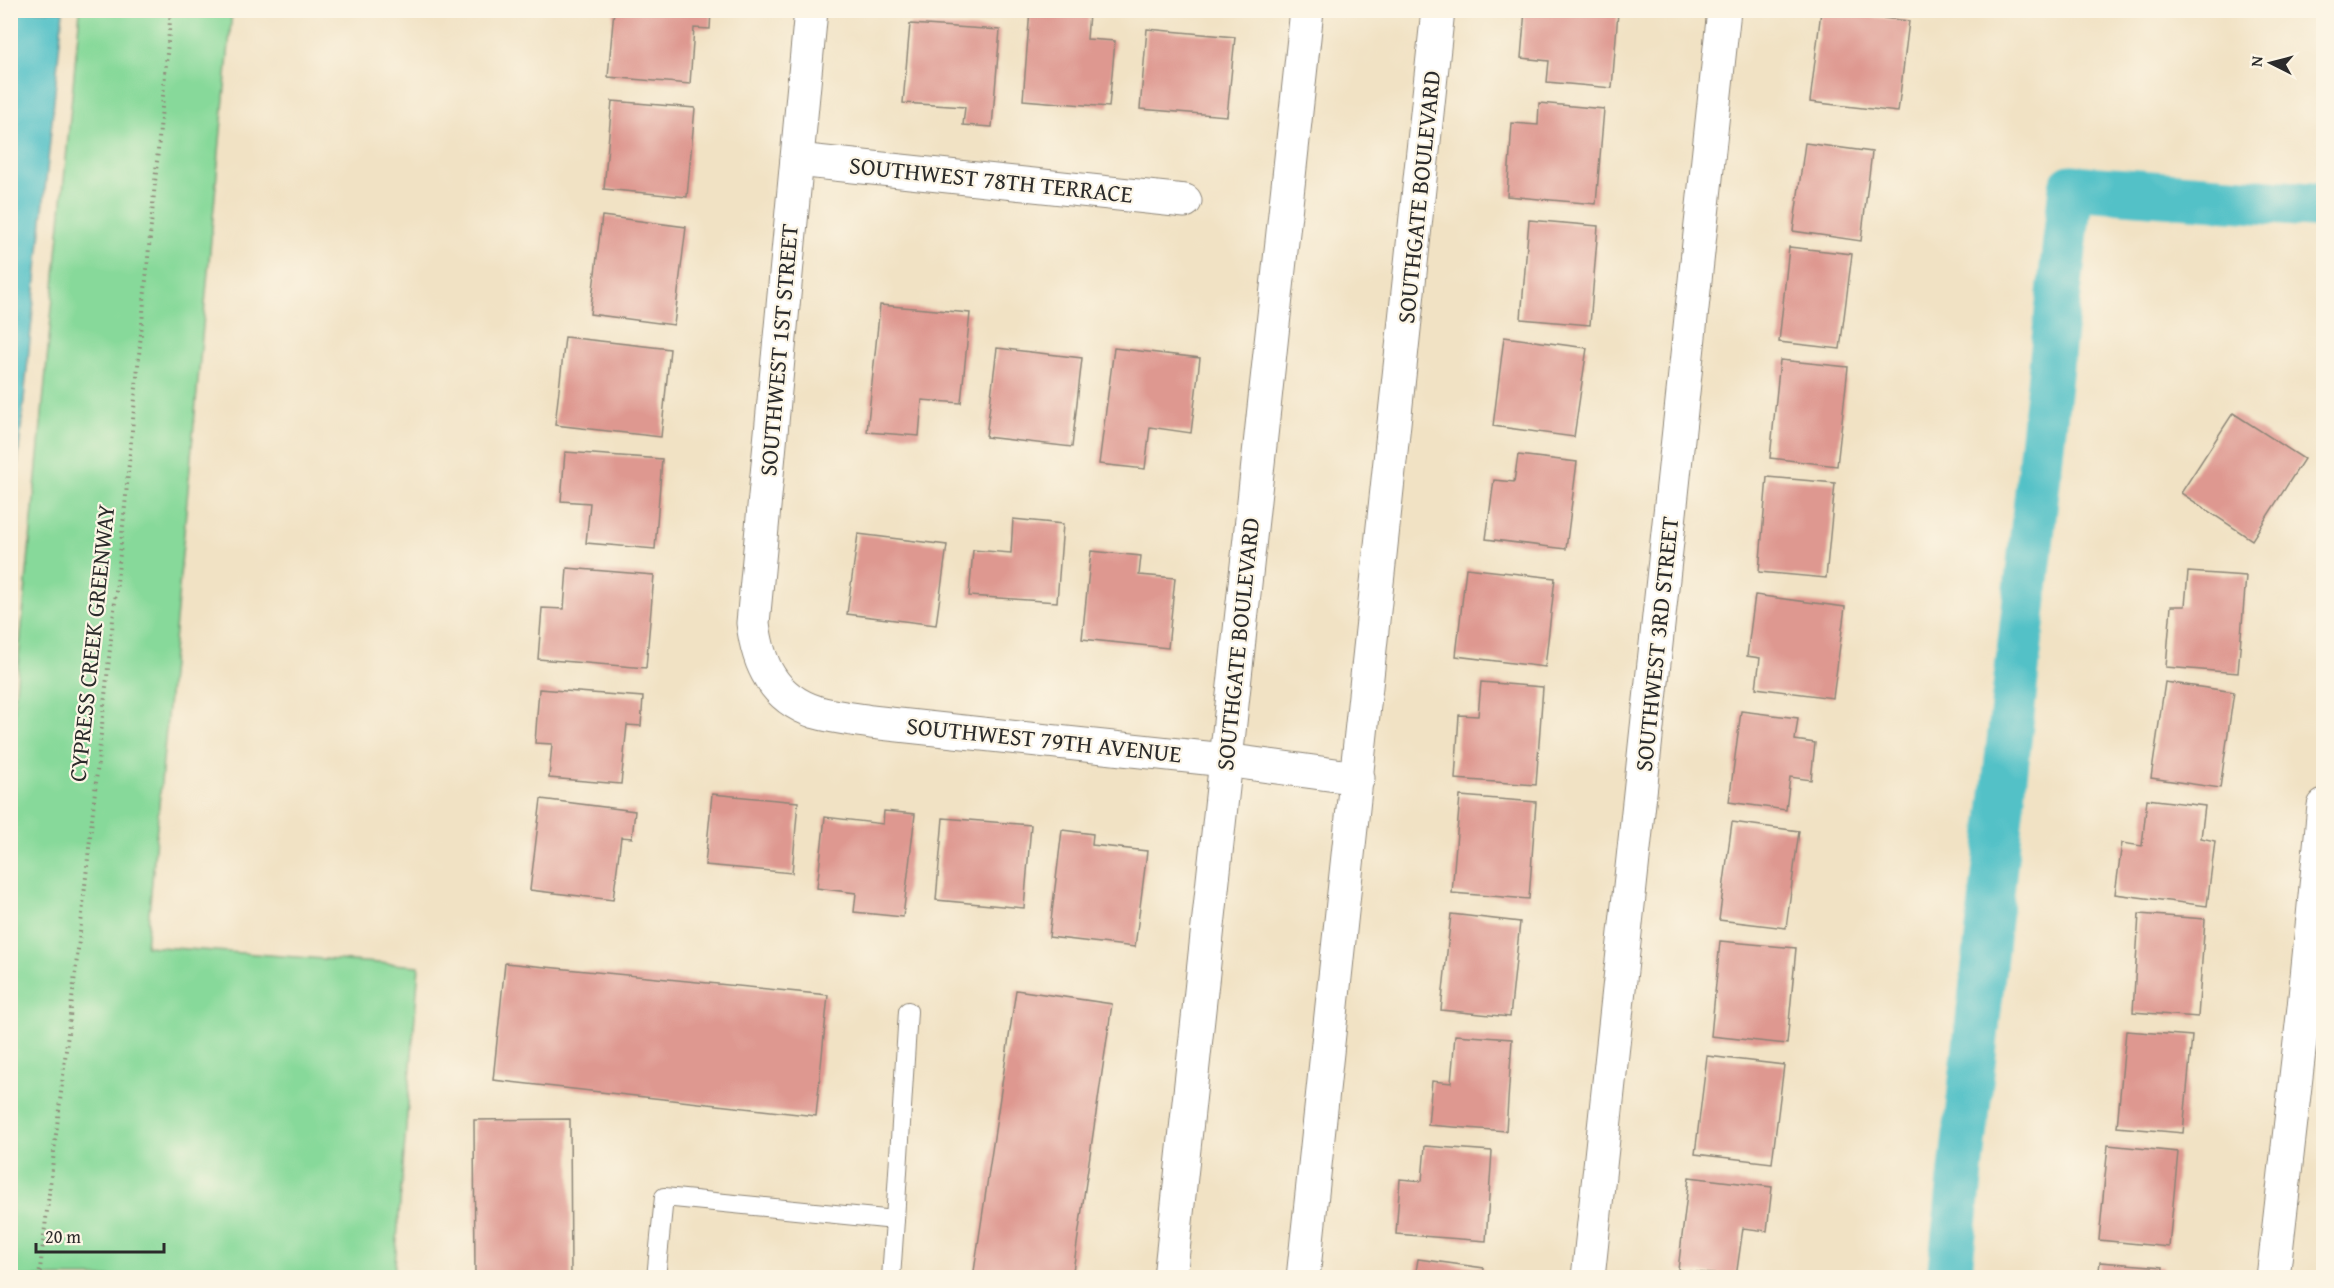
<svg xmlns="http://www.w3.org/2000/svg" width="2334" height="1288" viewBox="0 0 2334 1288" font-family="'Gentium Book Plus',serif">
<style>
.green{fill:#87d99a;stroke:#598262;stroke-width:1.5}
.water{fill:#52c1c7;stroke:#3e7679;stroke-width:1.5}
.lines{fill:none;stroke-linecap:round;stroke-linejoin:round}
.canal{stroke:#52c1c7;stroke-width:45}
.building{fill:#de9890}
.lane-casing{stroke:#8e8678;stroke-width:20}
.street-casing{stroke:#8e8678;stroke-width:35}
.secondary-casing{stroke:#8e8678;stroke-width:35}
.path{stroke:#8e8678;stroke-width:4;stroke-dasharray:1.5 4.5;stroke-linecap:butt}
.lane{stroke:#fff;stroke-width:18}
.street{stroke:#fff;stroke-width:33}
.secondary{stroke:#fff;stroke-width:33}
.labels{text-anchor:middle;stroke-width:4.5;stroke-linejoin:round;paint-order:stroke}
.street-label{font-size:24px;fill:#2b2b2b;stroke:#fcf5e5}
</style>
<rect width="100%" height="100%" fill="#fcf5e5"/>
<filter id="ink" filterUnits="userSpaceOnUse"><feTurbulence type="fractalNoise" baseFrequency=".0167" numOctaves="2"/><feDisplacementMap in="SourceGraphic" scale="12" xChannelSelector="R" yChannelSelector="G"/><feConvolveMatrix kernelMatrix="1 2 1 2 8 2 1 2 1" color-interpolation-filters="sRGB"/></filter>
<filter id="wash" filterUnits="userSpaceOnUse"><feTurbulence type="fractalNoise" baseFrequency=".008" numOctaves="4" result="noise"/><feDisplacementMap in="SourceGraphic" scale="24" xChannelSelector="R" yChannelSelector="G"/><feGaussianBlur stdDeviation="1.35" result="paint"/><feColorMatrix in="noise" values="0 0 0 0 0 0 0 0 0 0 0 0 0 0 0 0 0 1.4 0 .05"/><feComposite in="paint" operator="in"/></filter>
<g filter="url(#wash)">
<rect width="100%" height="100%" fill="#f1e2c4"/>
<polygon class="green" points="80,11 232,11 146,946 419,966 394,1277 11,1277 11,742"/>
<polygon class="water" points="11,10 63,11 11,529 10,11"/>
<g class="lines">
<polyline class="canal" points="1949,1278 2071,187 2324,206"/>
</g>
<g id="blocks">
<g class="building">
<polygon points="614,10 711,10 710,29 694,28 690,84 608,77"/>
<polygon points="1030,10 1089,13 1087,39 1115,41 1109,107 1023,100"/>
<polygon points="1525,10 1618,12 1612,88 1547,82 1549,61 1521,58"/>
<polygon points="1821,11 1909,21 1898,112 1810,102"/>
<polygon points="910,24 1000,30 992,127 963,125 965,107 903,103"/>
<polygon points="1147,29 1235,37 1227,116 1140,109"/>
<polygon points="612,101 695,108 687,197 604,189"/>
<polygon points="1539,103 1604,109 1596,204 1507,196 1512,123 1538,125"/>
<polygon points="1805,143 1872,152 1861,241 1793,231"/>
<polygon points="602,216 686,227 674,325 590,314"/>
<polygon points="1529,220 1598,226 1590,325 1521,319"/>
<polygon points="1789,247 1852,254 1840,349 1779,342"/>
<polygon points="880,305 970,313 961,403 922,400 919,436 867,432"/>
<polygon points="565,337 670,349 661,437 555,425"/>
<polygon points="1504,337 1587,348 1574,437 1493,426"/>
<polygon points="997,348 1082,358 1072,447 986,437"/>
<polygon points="1114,348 1200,358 1191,433 1150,427 1145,469 1099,464"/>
<polygon points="1780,360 1848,367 1837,466 1770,458"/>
<polygon points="2233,413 2304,459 2252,540 2181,493"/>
<polygon points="565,452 662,459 655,549 586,543 590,503 561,501"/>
<polygon points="1518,455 1577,462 1566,549 1486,539 1494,480 1514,482"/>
<polygon points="1767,477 1835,483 1826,578 1759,572"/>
<polygon points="1013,519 1063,524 1057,602 969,596 973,550 1011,553"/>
<polygon points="858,534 947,545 936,625 847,614"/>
<polygon points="1091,551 1141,556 1139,575 1175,578 1168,648 1082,639"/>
<polygon points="567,568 654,575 646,668 538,659 542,608 564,609"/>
<polygon points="1466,568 1555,578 1545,667 1456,656"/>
<polygon points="2188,572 2246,576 2238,673 2166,667 2171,606 2185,606"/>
<polygon points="1755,595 1845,607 1833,698 1756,688 1760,658 1747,656"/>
<polygon points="1481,682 1543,687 1536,785 1455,779 1459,715 1478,716"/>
<polygon points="2165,682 2234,692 2220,788 2151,778"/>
<polygon points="539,689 643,697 641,726 627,725 621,784 549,778 552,744 535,743"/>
<polygon points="1741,711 1798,718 1795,740 1815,743 1811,780 1790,777 1786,810 1729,802"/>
<polygon points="712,794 798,802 792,873 705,865"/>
<polygon points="1460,796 1536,802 1529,899 1452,893"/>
<polygon points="541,799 635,811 632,838 621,837 613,900 530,890"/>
<polygon points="2147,799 2205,806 2201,838 2215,841 2207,906 2115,894 2122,843 2142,846"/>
<polygon points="884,811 915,814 903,917 854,912 856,893 817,888 825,817 883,824"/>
<polygon points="943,818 1031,825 1024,908 936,900"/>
<polygon points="1732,822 1799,831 1786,928 1719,920"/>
<polygon points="1062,830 1093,834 1092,845 1147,851 1135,947 1049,937"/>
<polygon points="1451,914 1520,922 1510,1017 1441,1010"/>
<polygon points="2139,914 2205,919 2198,1017 2133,1012"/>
<polygon points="1720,941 1796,948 1787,1044 1711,1036"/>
<polygon points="505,963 828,995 816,1116 493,1080"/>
<polygon points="1016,990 1112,1004 1072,1278 973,1278"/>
<polygon points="2126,1031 2192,1036 2183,1133 2117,1127"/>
<polygon points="1455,1035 1512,1039 1506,1131 1428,1125 1432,1081 1451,1083"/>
<polygon points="1707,1056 1784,1065 1772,1163 1695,1154"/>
<polygon points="570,1119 571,1278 475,1278 474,1120"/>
<polygon points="2108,1145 2178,1152 2169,1247 2099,1240"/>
<polygon points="1425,1146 1492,1151 1486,1241 1396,1234 1400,1179 1422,1181"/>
<polygon points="1689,1177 1772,1187 1767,1231 1743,1228 1736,1277 1678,1270"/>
<polygon points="1418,1259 1484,1268 1483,1278 1415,1278"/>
<polygon points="2100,1262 2163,1267 2162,1278 2098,1278"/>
</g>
</g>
</g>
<g filter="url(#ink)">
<use href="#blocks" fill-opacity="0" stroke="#8e8678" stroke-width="1.5"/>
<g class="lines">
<g class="lane-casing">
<g id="lane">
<polyline points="895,1220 908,1011"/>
<polyline points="656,1278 664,1197 895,1220 891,1278"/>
</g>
</g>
<g class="street-casing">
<g id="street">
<path d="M811 10 753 623C758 664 773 698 816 712 833 717 853 719 871 722L1225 760 1358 778"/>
<polyline points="797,160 1185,201"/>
<polyline points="1588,1278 1724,10"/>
<polyline points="2273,1278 2304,1007 2324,806"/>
</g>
</g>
<g class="secondary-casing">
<g id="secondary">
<polyline points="1170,1278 1307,10"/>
<polyline points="1303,1278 1438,10"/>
</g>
</g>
<polyline class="path" points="39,1278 81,924 125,506 171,10"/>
<use href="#lane" class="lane"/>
<use href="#street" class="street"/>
<use href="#secondary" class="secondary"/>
</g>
</g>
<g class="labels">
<g class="street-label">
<text transform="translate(991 180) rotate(6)" y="8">SOUTHWEST 78TH TERRACE</text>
<text transform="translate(1419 197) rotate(-84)" y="8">SOUTHGATE BOULEVARD</text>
<text transform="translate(779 350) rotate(-85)" y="8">SOUTHWEST 1ST STREET</text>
<text transform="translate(92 643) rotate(-84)" y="8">CYPRESS CREEK GREENWAY</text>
<text transform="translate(1238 644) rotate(-84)" y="8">SOUTHGATE BOULEVARD</text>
<text transform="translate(1657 644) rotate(-84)" y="8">SOUTHWEST 3RD STREET</text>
<text transform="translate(1044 740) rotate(6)" y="8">SOUTHWEST 79TH AVENUE</text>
</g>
</g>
<rect width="2334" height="1288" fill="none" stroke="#fcf5e5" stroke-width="36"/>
<g transform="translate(2271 63) rotate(276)" stroke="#fcf5e5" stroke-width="4.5" paint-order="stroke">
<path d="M0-4.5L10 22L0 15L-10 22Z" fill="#2b2b2b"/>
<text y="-9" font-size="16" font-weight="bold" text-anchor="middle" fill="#2b2b2b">N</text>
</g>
<path d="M36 1243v9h128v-9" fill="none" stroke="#2b2b2b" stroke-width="3"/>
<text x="45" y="1243" font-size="18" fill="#2b2b2b" stroke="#fcf5e5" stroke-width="4.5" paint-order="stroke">20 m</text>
</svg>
